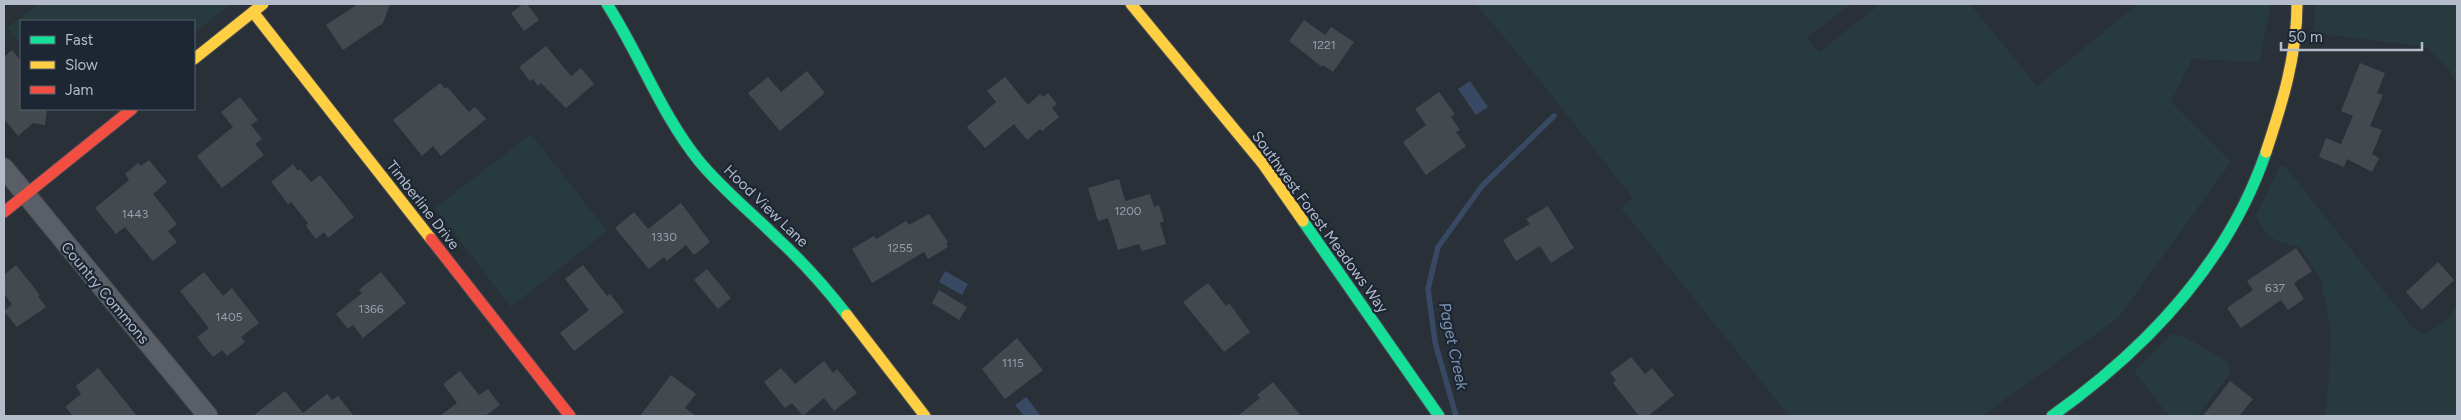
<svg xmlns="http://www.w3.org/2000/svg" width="2461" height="420" viewBox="0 0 2461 420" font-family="Figtree,sans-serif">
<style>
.green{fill:#273a3e}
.water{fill:#384963}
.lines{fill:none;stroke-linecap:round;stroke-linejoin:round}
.stream{stroke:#384963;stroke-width:5.5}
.building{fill:#444950}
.street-casing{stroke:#484c53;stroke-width:21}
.fast-casing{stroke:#484c53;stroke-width:13}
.slow-casing{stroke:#484c53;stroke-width:13}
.jam-casing{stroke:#484c53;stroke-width:13}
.street{stroke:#5a5e66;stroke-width:19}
.fast{stroke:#16e098;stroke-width:11}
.slow{stroke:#ffcf43;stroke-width:11}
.jam{stroke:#f24e42;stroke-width:11}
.labels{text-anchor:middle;stroke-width:4.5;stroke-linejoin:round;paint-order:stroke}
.number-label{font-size:12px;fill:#989fab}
.street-label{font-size:15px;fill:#b4bcc9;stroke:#1d2633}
.water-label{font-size:16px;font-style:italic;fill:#7c92b1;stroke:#1d2633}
</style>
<rect width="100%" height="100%" fill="#2a3038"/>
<g class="green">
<polygon points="38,4 231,4 194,33 194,21 21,21 21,45 7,28"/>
<polygon points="1476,4 1851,4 1806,38 1819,52 1880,4 1970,4 2037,86 2138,4 2271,4 2259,62 2192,59 2171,102 2231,162 2118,318 1982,416 1789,416 1621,208 1633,198 1525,62"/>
<polygon points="2315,4 2457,4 2457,84 2448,68 2426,47 2313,33"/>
<polygon points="531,134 607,231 511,307 435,208"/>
<path d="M2280 166H2285L2414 329 2425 334 2450 317 2457 305V416H2325L2329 380 2330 328 2321 280 2299 247C2276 242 2264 238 2256 215Z"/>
<polygon points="2172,334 2183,336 2228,362 2231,372 2197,416 2169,416 2134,371"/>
</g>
<g class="water">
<polygon points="1470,81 1488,107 1476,115 1458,89"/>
<polygon points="945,271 968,284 962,295 939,282"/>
<polygon points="1026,397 1041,416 1024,416 1015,405"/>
</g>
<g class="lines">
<polyline class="stream" points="1456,416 1435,342 1428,289 1438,247 1482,186 1554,116"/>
</g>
<g class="building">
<polygon points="358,4 390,4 383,23 343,50 326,25"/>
<polygon points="523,4 527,4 539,20 524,31 511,13"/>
<polygon points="1304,20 1325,35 1331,27 1354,42 1333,72 1323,65 1322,67 1289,41"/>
<polygon points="546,46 571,76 581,68 594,84 566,108 541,83 538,86 533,79 530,81 519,67"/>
<polygon points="12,50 21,61 21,109 47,109 45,125 33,123 18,136 4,119 4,57"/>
<polygon points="2360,63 2385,73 2377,93 2383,95 2370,126 2382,130 2372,154 2379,158 2372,172 2347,159 2344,167 2319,157 2326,138 2341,144 2353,116 2341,111"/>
<polygon points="807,71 825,93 780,131 748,93 768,77 781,92"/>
<polygon points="1005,77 1028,105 1040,94 1043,97 1048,93 1057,104 1052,108 1059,117 1042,131 1040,129 1027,140 1014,124 985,148 967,127 996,102 987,91"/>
<polygon points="440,83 445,89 447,87 469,112 475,107 486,119 441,156 433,146 422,156 393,120"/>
<polygon points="1439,92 1455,114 1451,117 1460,130 1456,132 1466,146 1426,175 1403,142 1426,125 1415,109"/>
<polygon points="240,97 258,120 251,125 262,139 255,144 264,155 222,188 197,156 233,127 221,112"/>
<polygon points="149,160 167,182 153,194 177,224 168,231 177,242 153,261 125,227 116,234 95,208 129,180 125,174 138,163 141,166"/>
<polygon points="293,164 298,171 300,169 311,182 320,175 354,217 328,238 324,232 316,239 306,226 308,223 291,202 288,204 271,182"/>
<polygon points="1119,179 1125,201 1150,194 1154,207 1159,205 1164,221 1160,223 1166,244 1142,251 1139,244 1118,250 1108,218 1098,221 1088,188"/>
<polygon points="681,203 710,242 694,255 686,245 667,261 664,257 649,269 615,228 634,212 648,229"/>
<polygon points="1548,206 1574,248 1551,263 1540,246 1516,261 1503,240 1530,224 1526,219"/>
<polygon points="929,214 948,242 946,244 948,247 928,259 924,252 872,283 852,249 874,236 876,239 906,221 909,225"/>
<polygon points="2296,248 2312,271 2294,283 2304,299 2288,310 2281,300 2241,328 2227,308 2253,290 2247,281"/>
<polygon points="2438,262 2454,280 2422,310 2406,292"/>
<polygon points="16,265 40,295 38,296 46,307 17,327 4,311 12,304 4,294 4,275"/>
<polygon points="583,265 607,296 610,294 624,312 574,351 560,333 589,310 565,279"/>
<polygon points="707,269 731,298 718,309 694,280"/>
<polygon points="204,272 223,296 232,288 259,323 241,337 245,342 227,356 222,350 213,357 197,337 209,328 180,291"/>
<polygon points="381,272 406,303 363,338 353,325 348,329 336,314 362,293 359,290"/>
<polygon points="1208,283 1226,306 1229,303 1250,332 1224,352 1183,302"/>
<polygon points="939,290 967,307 959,320 932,303"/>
<polygon points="1017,338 1043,370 1005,399 982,369"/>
<polygon points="1631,357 1645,374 1652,368 1674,395 1648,416 1639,416 1613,383 1616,380 1610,373"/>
<polygon points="824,361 833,373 837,369 857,393 834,411 824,398 803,416 792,403 785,408 764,382 781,368 795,384"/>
<polygon points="98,368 137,416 73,416 65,407 81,394 76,386"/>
<polygon points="460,371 479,395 488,389 500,405 485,416 440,416 457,403 443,384"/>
<polygon points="671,375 696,394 685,408 696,416 640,416"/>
<polygon points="2230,381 2253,399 2239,416 2203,416"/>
<polygon points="1273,382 1301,416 1238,416 1260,398 1257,395"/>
<polygon points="285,391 303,413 327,394 332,400 338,396 354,416 253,416"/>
</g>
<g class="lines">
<g class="street-casing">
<polyline id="street" points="4,168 208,416"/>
</g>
<g class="fast-casing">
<g id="fast">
<path d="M607 4C640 55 661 114 699 161 723 190 752 213 778 239 803 262 826 288 847 315"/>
<polyline points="1303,221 1439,416"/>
<path d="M2052 416C2146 349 2228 264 2266 152"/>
</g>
</g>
<g class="slow-casing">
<g id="slow">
<polyline points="1131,4 1263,164 1303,221"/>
<polyline points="253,12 431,239"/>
<polyline points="194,59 263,4"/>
<path d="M2266 152C2282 104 2297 56 2297 4"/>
<polyline points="847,315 925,416"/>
</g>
</g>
<g class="jam-casing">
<g id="jam">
<polyline points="4,212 132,109"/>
<polyline points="431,239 570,416"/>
</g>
</g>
<use href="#street" class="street"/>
<use href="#fast" class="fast"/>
<use href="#slow" class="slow"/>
<use href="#jam" class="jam"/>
</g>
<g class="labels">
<g class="number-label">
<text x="1324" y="49">1221</text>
<text x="1128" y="215">1200</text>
<text x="135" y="218">1443</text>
<text x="664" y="241">1330</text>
<text x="900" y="252">1255</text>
<text x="2275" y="292">637</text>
<text x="371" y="313">1366</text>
<text x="229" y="321">1405</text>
<text x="1013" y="367">1115</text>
</g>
<g class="street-label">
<text transform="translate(423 205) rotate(52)" y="5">Timberline Drive</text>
<text transform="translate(766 206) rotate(44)" y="5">Hood View Lane</text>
<text transform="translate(1320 222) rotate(54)" y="5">Southwest Forest Meadows Way</text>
<text transform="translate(105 293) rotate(50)" y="5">Country Commons</text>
</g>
<g class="water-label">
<text transform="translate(1454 346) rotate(78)" y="6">Paget Creek</text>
</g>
</g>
<rect width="2461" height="420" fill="none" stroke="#b4bcc9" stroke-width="10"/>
<rect x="20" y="20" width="175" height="90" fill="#1d2633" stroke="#59626f"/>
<rect x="30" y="36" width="25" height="8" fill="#16e098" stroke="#59626f"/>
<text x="65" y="45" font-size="15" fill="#b4bcc9">Fast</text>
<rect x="30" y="61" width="25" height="8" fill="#ffcf43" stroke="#59626f"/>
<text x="65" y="70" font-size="15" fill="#b4bcc9">Slow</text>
<rect x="30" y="86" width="25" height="8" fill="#f24e42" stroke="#59626f"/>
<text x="65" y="95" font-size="15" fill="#b4bcc9">Jam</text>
<path d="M2281 42v8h141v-8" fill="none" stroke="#b4bcc9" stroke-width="2.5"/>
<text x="2288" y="42" font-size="15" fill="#b4bcc9" stroke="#1d2633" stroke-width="4" paint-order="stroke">50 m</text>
</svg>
